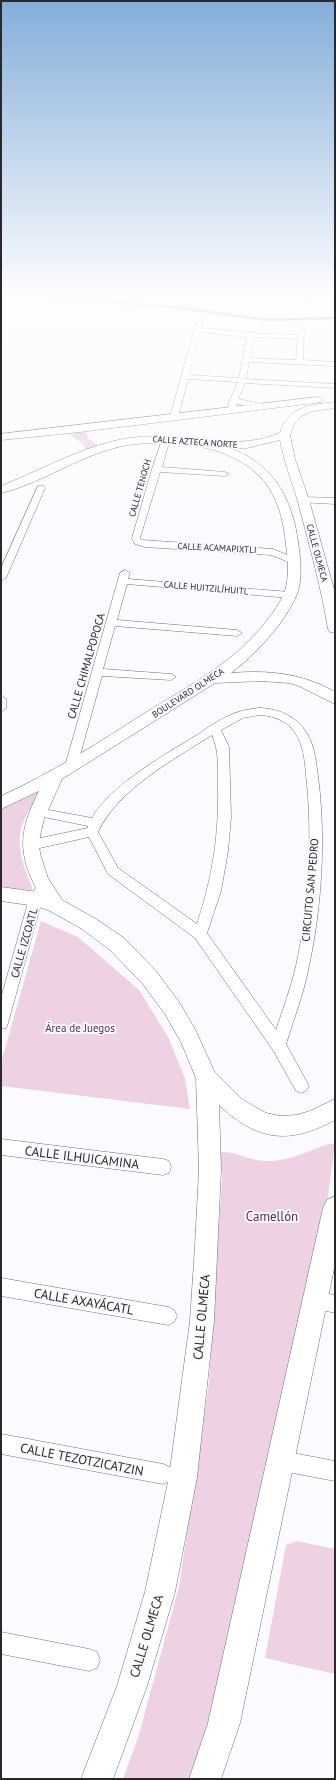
<svg xmlns="http://www.w3.org/2000/svg" width="336" height="1780" viewBox="0 0 336 1780" font-family="'PT Sans',sans-serif">
<style>
.green{fill:#eed2e4}
.lines{fill:none;stroke-linecap:round;stroke-linejoin:round}
.stream{stroke:#708198;stroke-width:2.5}
.street-casing{stroke:#716f77;stroke-width:1}
.secondary-casing{stroke:#716f77;stroke-width:1}
.street{fill:#fff;fill-rule:evenodd}
.secondary{fill:#fff;fill-rule:evenodd}
.labels{text-anchor:middle;stroke-width:4;stroke-linejoin:round;paint-order:stroke}
.far-street-label{font-size:9px;fill:#29292c;stroke:#fbfafe}
.street-label{font-size:11px;fill:#29292c;stroke:#fbfafe}
.park-label{font-size:11px;fill:#5a2b4d;stroke:#fbfafe}
.near-street-label{font-size:13px;fill:#29292c;stroke:#fbfafe}
.near-park-label{font-size:13px;fill:#5a2b4d;stroke:#fbfafe}
</style>
<rect width="100%" height="100%" fill="#fbfafe"/>
<g class="green">
<polygon points="86,431 88,438 100,447 86,452 84,445 69,434"/>
<path d="M35 790H41C35 801 27 812 23 823 14 846 25 869 33 890L1 888V808Z"/>
<polygon points="41,921 78,937 139,990 168,1037 185,1078 190,1109 1,1086 1,1063"/>
<path d="M328 1144H335L325 1218 197 1779H123L138 1738 179 1587 209 1383 222 1180 220 1152C233 1151 243 1157 256 1160 281 1165 306 1152 328 1144Z"/>
<polygon points="297,1541 335,1549 335,1674 265,1658 286,1545"/>
</g>
<g class="lines">
<polyline class="stream" points="45,297 174,307 266,320 335,318"/>
<g class="street-casing">
<g id="street">
<polygon points="304,297 312,297 313,299 310,301"/>
<path d="M200 320 203 322 201 328 251 333 298 335 300 329H304L303 360 335 362V366L249 362 246 379 335 384V388L245 383 238 399 262 404 266 406 262 408 236 404V410L232 412 228 410 229 402 238 382 188 379 178 417 177 419H171L170 417 194 330 197 322ZM200 332 247 337 239 378 189 375ZM254 337 298 339 296 360 250 358Z"/>
<polygon points="163,437 166,437 170,439 162,467 225,472 229,474 225,476 160,472 140,538 142,540 273,549 297,559 299,561 297,563 291,563 271,555 145,547 135,544 132,538 152,469"/>
<polygon points="38,486 44,486 45,488 6,578 1,581 1,568"/>
<polygon points="303,497 335,498 335,504 300,502 300,498"/>
<polygon points="125,570 130,573 128,579 290,592 295,595 290,598 127,584 117,620 237,630 242,633 237,636 115,626 103,669 171,674 176,677 171,680 102,676 77,766 75,769 67,769 65,766 120,573"/>
<polygon points="1,695 6,699 6,708 1,712"/>
<path d="M260 708C282 709 299 718 309 737 315 749 316 763 318 776 326 838 322 905 309 966 304 993 294 1018 286 1044L309 1086 306 1091 301 1093 296 1091 273 1050 195 938 108 874 89 837 31 850 27 848 25 845 27 842 31 840 88 828V826L34 815 32 812 34 809 38 808 92 818C109 786 166 754 197 735 207 728 217 721 228 716 238 711 249 709 260 708ZM260 715C277 716 292 723 299 740 304 750 305 764 306 775 313 838 309 905 296 966 291 988 283 1009 276 1030L207 933 221 891 228 851 231 817 229 747 221 730 243 718ZM212 735C219 751 218 766 218 783 219 835 213 875 197 924L118 868 98 832C118 789 173 760 212 735Z"/>
<polygon points="42,885 47,886 48,890 42,900 8,1023 6,1028 1,1029 1,998 29,899 37,886"/>
<polygon points="1,1139 163,1159 169,1161 171,1167 169,1173 163,1175 1,1155"/>
<polygon points="1,1278 168,1307 174,1310 177,1316 174,1322 168,1325 1,1296"/>
<polygon points="316,1292 335,1295 335,1313 310,1307 307,1301 310,1295"/>
<polygon points="1,1434 163,1464 170,1467 173,1474 170,1481 163,1484 1,1454"/>
<polygon points="282,1451 335,1461 335,1481 282,1471 275,1468 272,1461 275,1454"/>
<polygon points="1,1632 89,1649 97,1652 100,1660 97,1668 89,1671 1,1654"/>
</g>
</g>
<g class="secondary-casing">
<g id="secondary">
<polygon points="318,397 323,400 322,402 80,432 1,440 1,434"/>
<path d="M335 402V408L313 411 302 416 294 424 290 435 295 459 309 500 335 593V633L330 632 328 629C321 586 309 544 298 502 292 481 284 462 280 440L247 448H229C276 464 294 503 299 549 301 564 302 580 297 594 286 622 254 656 231 673 268 670 302 673 335 692V704L299 686 289 683 261 681 215 683 62 779 44 819 40 836 39 847 41 857 48 878 62 900 96 919 124 938 156 971 179 1002 196 1031 214 1071 243 1100 266 1113 280 1116 297 1115 310 1111 335 1099V1120C289 1145 257 1141 219 1105L221 1170 214 1321 197 1477 175 1592 147 1686 113 1779H81L117 1686 145 1592 169 1477 190 1321 195 1246 199 1170 196 1078 181 1042 165 1014 142 983 110 950 82 929 50 911 36 906 1 901V887L38 892C17 853 19 830 39 791L1 809V796C52 773 98 743 145 713 190 685 236 662 268 619 275 610 283 599 286 587 289 573 288 559 286 545 284 525 280 505 269 488 243 447 180 439 136 444 87 449 47 482 1 493V486C44 469 92 441 138 437 175 434 212 445 248 441 259 440 270 437 280 433 288 406 311 405 335 402Z"/>
<polygon points="335,1196 335,1264 240,1723 221,1779 189,1779 208,1723 323,1208 327,1200"/>
</g>
</g>
<use href="#street" class="street"/>
<use href="#secondary" class="secondary"/>
</g>
<linearGradient id="sky" x2="0" y2="1"><stop stop-color="#84afda"/><stop offset="0.54" stop-color="#fdfdff"/><stop offset="1" stop-color="#fdfdff" stop-opacity="0"/></linearGradient>
<rect width="336" height="546" fill="url(#sky)"/>
<g class="labels">
<g class="far-street-label">
<text transform="translate(195 442) rotate(4)" y="3">CALLE AZTECA NORTE</text>
<text transform="translate(140 488) rotate(-74)" y="3">CALLE TENOCH</text>
<text transform="translate(217 548) rotate(3)" y="3">CALLE ACAMAPIXTLI</text>
<text transform="translate(317 553) rotate(75)" y="3">CALLE OLMECA</text>
<text transform="translate(206 588) rotate(5)" y="3">CALLE HUITZILÍHUITL</text>
<text transform="translate(188 693) rotate(-33)" y="3">BOULEVARD OLMECA</text>
</g>
<g class="street-label">
<text transform="translate(86 666) rotate(-74)" y="4">CALLE CHIMALPOPOCA</text>
<text transform="translate(310 890) rotate(-85)" y="4">CIRCUITO SAN PEDRO</text>
<text transform="translate(24 943) rotate(-74)" y="4">CALLE IZCOATL</text>
</g>
<g class="park-label">
<text x="80" y="1032">Área de Juegos</text>
</g>
<g class="near-street-label">
<text transform="translate(82 1157) rotate(7)" y="5">CALLE ILHUICAMINA</text>
<text transform="translate(84 1301) rotate(10)" y="5">CALLE AXAYÁCATL</text>
<text transform="translate(201 1317) rotate(-85)" y="5">CALLE OLMECA</text>
<text transform="translate(82 1459) rotate(11)" y="5">CALLE TEZOTZICATZIN</text>
<text transform="translate(146 1636) rotate(-73)" y="5">CALLE OLMECA</text>
</g>
<g class="near-park-label">
<text x="272" y="1221">Camellón</text>
</g>
</g>
<rect width="336" height="1780" fill="none" stroke="#29292c" stroke-width="4"/>
</svg>
